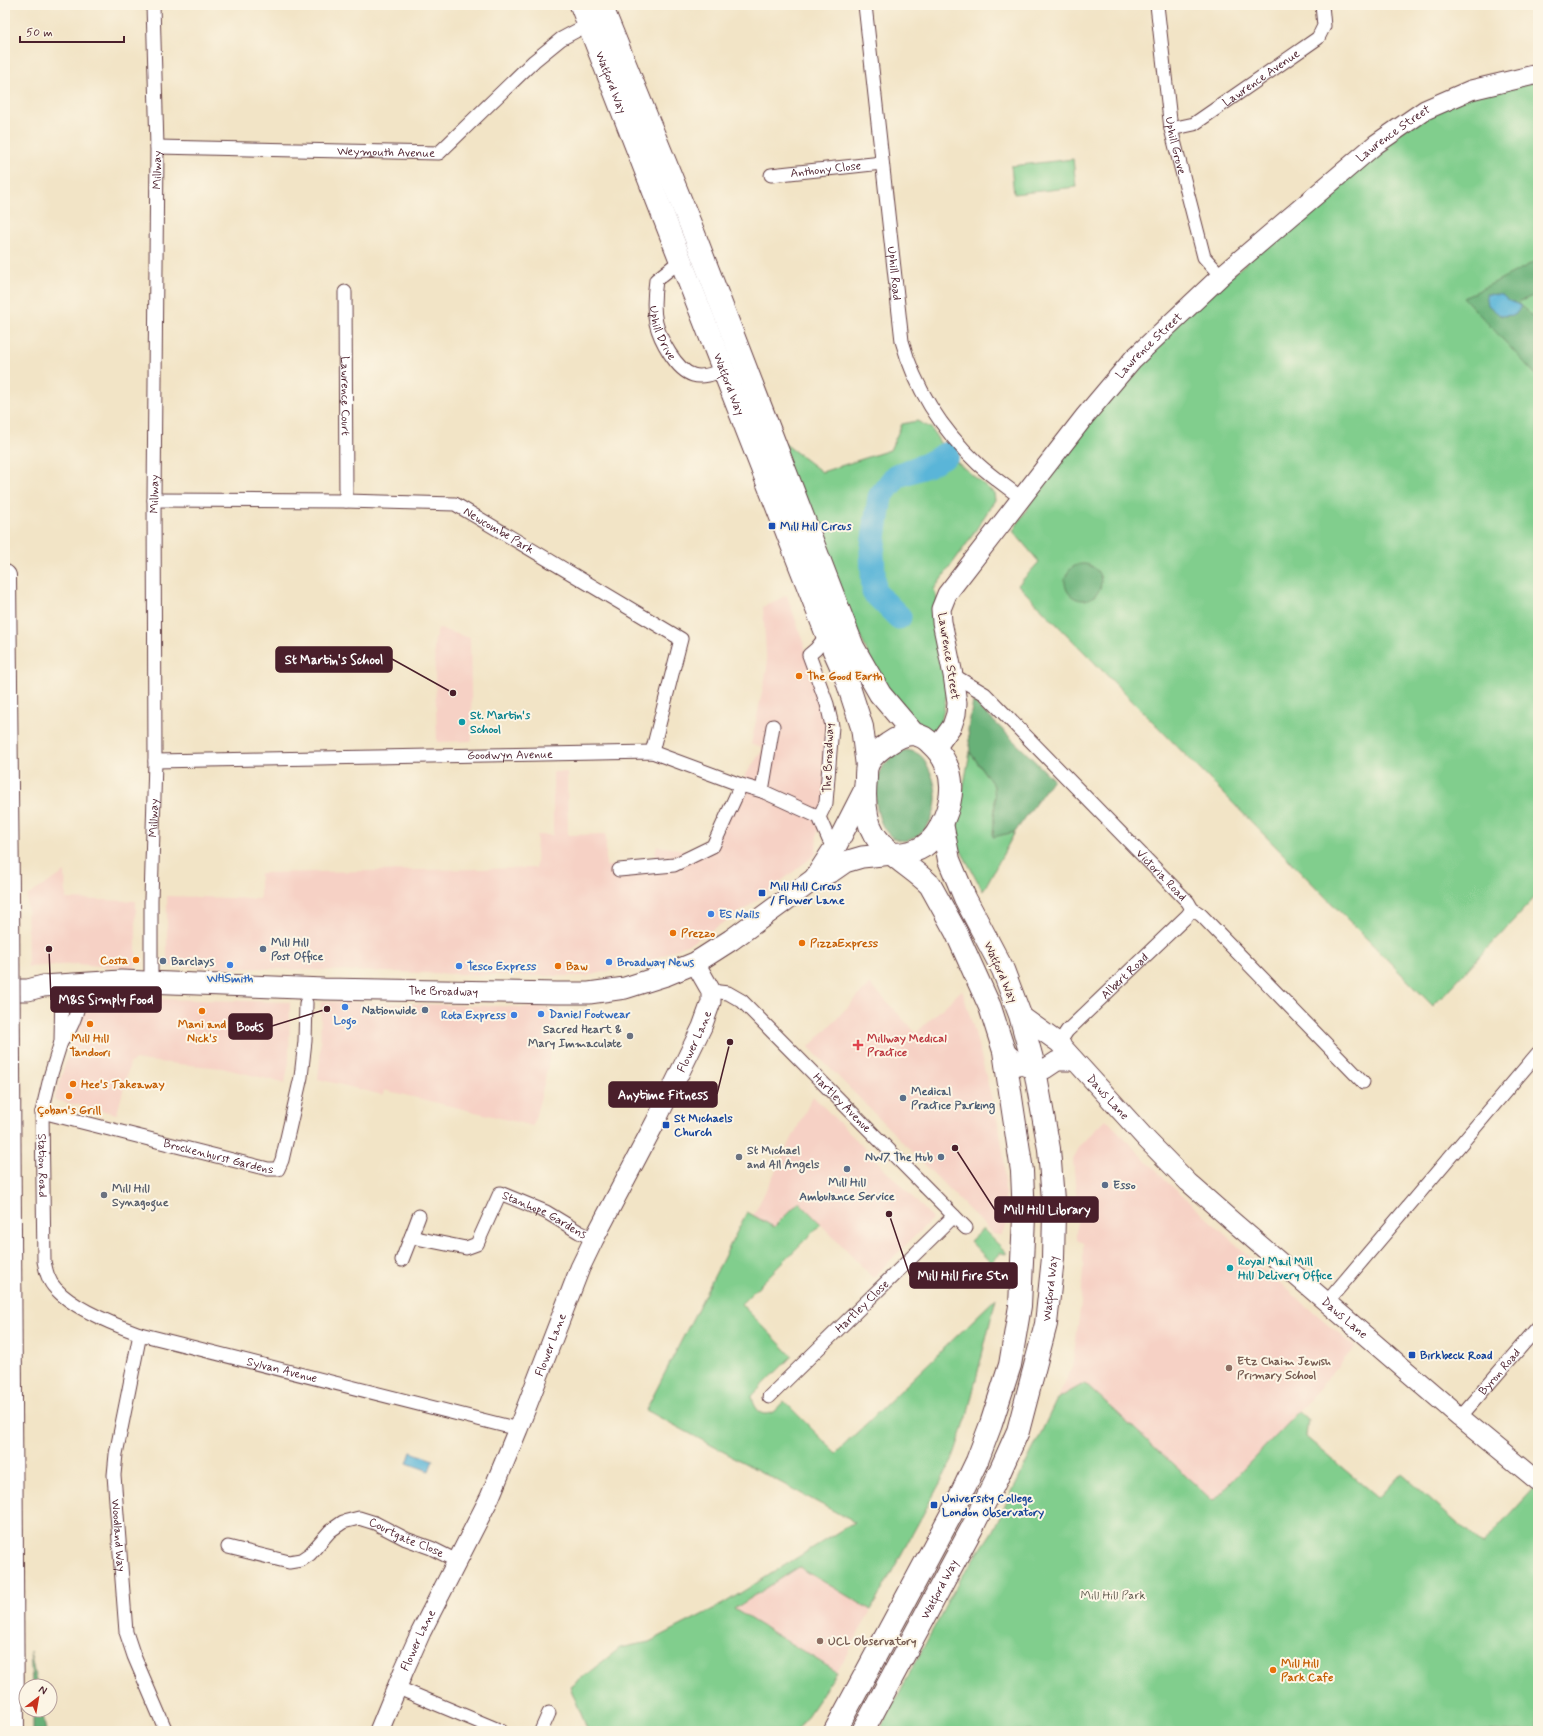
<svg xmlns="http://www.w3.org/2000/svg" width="1543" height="1736" viewBox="0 0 1543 1736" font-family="Mynerve,sans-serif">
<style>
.built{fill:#f6d1c5}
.green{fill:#81ce8d;stroke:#66765c}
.forest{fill:#68b178;stroke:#596852}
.water{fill:#5ab5d8;stroke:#526a82}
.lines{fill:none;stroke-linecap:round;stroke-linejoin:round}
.river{stroke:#5ab5d8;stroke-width:25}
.street-casing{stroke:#633d42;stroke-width:15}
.secondary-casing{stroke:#633d42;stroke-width:21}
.primary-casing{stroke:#633d42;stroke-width:23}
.highway-casing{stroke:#633d42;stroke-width:24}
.street{stroke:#fff;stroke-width:13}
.secondary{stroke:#fff;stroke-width:19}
.primary{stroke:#fff;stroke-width:21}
.highway{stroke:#fff;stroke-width:22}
.highway-bridge-casing{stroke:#633d42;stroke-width:24;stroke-linecap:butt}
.highway-bridge{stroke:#fff;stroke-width:22}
.transit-dot{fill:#1a4fb4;stroke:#fcf5e5;stroke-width:1.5}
.food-dot{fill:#e8710a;stroke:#fcf5e5;stroke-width:1.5}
.culture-dot{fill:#0f9aa8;stroke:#fcf5e5;stroke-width:1.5}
.shop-dot{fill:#3f7fe0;stroke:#fcf5e5;stroke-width:1.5}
.service-dot{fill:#5c6f8a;stroke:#fcf5e5;stroke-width:1.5}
.worship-dot{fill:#6b7280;stroke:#fcf5e5;stroke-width:1.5}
.health-dot{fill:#e0444e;stroke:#fcf5e5;stroke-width:1.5}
.education-dot{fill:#8d6e63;stroke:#fcf5e5;stroke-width:1.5}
.labels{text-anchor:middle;stroke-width:4;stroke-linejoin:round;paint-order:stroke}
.street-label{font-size:12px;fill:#4a1f2b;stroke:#fcf5e5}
.transit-label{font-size:12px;font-weight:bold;fill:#164399;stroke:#fcf5e5;text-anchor:start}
.food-label{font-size:12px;font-weight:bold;fill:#c56008;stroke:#fcf5e5;text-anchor:start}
.culture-label{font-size:12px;font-weight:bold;fill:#0d838f;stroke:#fcf5e5;text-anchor:start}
.shop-label{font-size:12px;font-weight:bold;fill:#366cbe;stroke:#fcf5e5;text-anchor:start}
.service-label{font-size:12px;font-weight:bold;fill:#4e5e75;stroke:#fcf5e5;text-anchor:start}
.worship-label{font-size:12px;font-weight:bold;fill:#5b616d;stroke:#fcf5e5;text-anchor:start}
.health-label{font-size:12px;font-weight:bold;fill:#be3a42;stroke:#fcf5e5;text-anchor:start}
.education-label{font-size:12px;font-weight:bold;fill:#785e54;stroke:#fcf5e5;text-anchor:start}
.park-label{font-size:12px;fill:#5a5448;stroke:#fcf5e5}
.leader{fill:none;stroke:#4a1f2b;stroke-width:1.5}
.callout-dot{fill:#4a1f2b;stroke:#fcf5e5;stroke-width:1.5}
.callout{fill:#4a1f2b;stroke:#4a1f2b;stroke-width:1.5}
.callout-label{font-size:13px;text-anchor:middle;font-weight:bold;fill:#fff}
</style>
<rect width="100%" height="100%" fill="#fcf5e5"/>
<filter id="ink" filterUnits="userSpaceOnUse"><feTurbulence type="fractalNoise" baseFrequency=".025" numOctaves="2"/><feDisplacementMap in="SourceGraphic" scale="8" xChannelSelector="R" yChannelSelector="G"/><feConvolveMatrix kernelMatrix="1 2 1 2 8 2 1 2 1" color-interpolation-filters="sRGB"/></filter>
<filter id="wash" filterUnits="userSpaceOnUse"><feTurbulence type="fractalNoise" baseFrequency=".012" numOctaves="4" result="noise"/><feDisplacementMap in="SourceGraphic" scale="16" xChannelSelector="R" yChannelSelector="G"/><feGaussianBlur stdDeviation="0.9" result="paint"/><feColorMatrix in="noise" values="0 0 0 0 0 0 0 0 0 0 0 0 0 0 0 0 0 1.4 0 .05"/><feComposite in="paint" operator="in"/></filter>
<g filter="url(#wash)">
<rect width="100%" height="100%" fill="#f2e4c6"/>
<g class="built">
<polygon points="787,595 825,706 825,793 817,835 816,854 748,907 693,942 649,962 586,976 531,976 167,966 167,896 260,899 260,873 536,868 537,835 553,835 553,772 567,772 568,835 606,834 606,866 652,865 657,846 699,852 720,833 746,774 764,748 751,744 767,669 763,607"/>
<polygon points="438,628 470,638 472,741 437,742 434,644"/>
<polygon points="65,872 66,899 136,901 136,960 135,969 77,964 28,967 27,896"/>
<polygon points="870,984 916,1033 962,990 974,1029 1000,1131 1004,1159 1006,1227 1001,1235 993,1234 809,1047"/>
<polygon points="111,998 290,1002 289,1062 285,1083 222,1068 136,1060 130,1063 117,1114 54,1100 78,1022 86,1009 99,1000"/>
<polygon points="321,1001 561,1008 543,1088 533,1126 384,1090 383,1095 318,1079 320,1059"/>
<polygon points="813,1096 933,1218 873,1278 799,1202 774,1227 753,1216"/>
<polygon points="1106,1119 1166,1181 1260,1266 1355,1347 1299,1411 1213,1501 1085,1383 1057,1399 1072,1367 1081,1303 1083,1270 1083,1242 1077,1239 1077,1204 1073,1159 1081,1144"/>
<polygon points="799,1567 871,1610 837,1672 733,1610"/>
</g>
<g class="green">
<polygon points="1538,76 1538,894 1433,1006 1018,585 1039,562 1013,531 1085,416 1134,359 1425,110"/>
<polygon points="1073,159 1076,187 1014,194 1011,166"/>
<polygon points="917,421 931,428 947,454 994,493 995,500 968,542 934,589 940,609 951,673 936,748 892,709 772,434 822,472 890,450 902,424"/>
<polygon points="970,752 994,786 995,803 993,836 1015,832 983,891 954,838"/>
<path d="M799 1202 821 1224 741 1304 792 1356 752 1396C753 1406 761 1419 773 1412 777 1409 781 1404 784 1401L836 1453 996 1298 967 1416 952 1461 871 1610 799 1567 734 1609 837 1672 797 1731H588L570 1687 620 1648 649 1642 723 1604 854 1522 646 1410 747 1212 774 1227Z"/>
<polygon points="983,1229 1006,1252 1006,1254 1001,1253 991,1263 970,1241"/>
<polygon points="1085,1383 1213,1501 1299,1411 1308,1419 1306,1437 1378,1498 1401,1473 1482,1544 1538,1483 1538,1731 879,1731 956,1586 992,1532 1038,1439 1057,1399"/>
</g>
<g class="forest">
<polygon points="1538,260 1538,294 1518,302 1538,323 1538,377 1464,298"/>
<circle cx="1083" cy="582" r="18"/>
<polygon points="973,701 1053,779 1015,832 993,837 995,803 994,786 970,752 968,730"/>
<path d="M907 750C922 753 924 758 930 771 957 829 886 877 876 803 873 780 883 755 907 750Z"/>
<polygon points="30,1651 37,1686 32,1686"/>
<polygon points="33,1710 42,1710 46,1731 33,1731"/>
</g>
<g class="water">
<polygon points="1486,294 1502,295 1509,301 1522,306 1515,315 1501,316 1488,305"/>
<polygon points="411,1452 433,1460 429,1471 407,1463"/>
</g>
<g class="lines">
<polyline class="river" points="899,617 874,592 872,552 880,497 896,476 927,465 947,454"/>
</g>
</g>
<g filter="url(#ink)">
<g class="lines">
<g class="street-casing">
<g id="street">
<path id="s1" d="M865 5 902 341C915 388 942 430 978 464 991 476 1007 487 1021 498"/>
<path id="s2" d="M1157 5 1171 129 1204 257 1221 276"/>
<path id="s3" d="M1171 129 1194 124 1318 38 1324 26 1322 5"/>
<path id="s4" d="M157 147 439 153 534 61 561 39 589 24"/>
<path id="s5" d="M771 175 882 163"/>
<path id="s6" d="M680 261 656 280C654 294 653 310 656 323 660 339 676 370 693 375 703 378 713 374 722 370"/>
<path id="s7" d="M345 292 346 501"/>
<path id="s8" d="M154 500 346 501 455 504 681 639 652 752"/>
<path id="s9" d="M953 675 985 694 1188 902 1192 909 1201 915 1363 1082"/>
<path id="s10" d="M155 761 652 752 741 785 762 791 819 817 829 840 837 844"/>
<polyline points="762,791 773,726"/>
<polyline points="819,817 826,803 832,726 827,704 809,655 816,649 827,635"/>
<polyline points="619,870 674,865 713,846 741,785"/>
<path id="s11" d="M151 983V900L155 761 154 500 157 147 153 5"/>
<path id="s12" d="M62 985 61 1042 51 1074 42 1112 44 1261C46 1271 48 1281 56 1289 74 1309 115 1325 140 1334L518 1429"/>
<path id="s13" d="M711 991 728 993 742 1001 966 1228"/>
<path d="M61 1042C75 1026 79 1004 83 984"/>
<path id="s14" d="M1059 1043 1067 1031 1187 916 1192 909"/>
<path id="s15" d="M42 1112 268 1169H278L282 1160 301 1077 305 1041 306 1003"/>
<polyline points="411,1237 419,1216"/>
<path id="s16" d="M402 1260 411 1237 466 1248 477 1244 500 1193 546 1212 579 1232 594 1239"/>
<polyline points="1327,1302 1538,1053"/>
<path id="s17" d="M140 1334 116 1454 114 1475 126 1632 134 1656 166 1731"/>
<path id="s18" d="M769 1397 954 1216"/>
<path id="s19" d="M1460 1417 1538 1327"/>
<path id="s20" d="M228 1547 289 1562 301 1560 310 1554 330 1531 343 1522 359 1518 375 1523 406 1539 431 1548 457 1561"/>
<polyline points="396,1687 501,1731"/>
<polyline points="541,1731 549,1713"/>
</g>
</g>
<g class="secondary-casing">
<g id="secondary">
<path id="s21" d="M936 748 952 726 956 714 957 703 953 675 942 622 941 609 947 594 1085 416 1133 359 1221 276 1376 144 1425 110 1471 90 1538 74"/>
<path id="s22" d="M1020 1015 1059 1043 1147 1140 1188 1182 1231 1220 1460 1417 1538 1481"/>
<polyline points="1004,1051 1019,1064 1035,1070 1045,1069 1057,1061 1074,1061"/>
<path id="s23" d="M379 1731 404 1670 421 1632 490 1497 518 1429 580 1268 594 1239 655 1123 702 1027 711 1002V991L695 963"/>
</g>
</g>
<g class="primary-casing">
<g id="primary">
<polyline points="815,878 837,844 864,791"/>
<path id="s24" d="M5 990H28L43 986 121 981 324 989 557 993H589L625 988 666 975 695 963 731 940 813 880 832 871 845 862 862 857 893 854"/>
</g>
</g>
<g class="highway-casing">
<g id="highway">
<path id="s25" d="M581 5 827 635 845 675 862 727 867 766"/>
<polyline points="601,5 691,226 853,647 880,694 914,734"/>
<polyline points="5,576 8,895"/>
<path d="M835 1731 953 1511 977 1461 991 1424 1010 1365 1020 1306 1024 1217 1022 1171 1004 1051 990 1007 956 932 930 885C913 868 887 855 874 834 864 817 864 797 866 778 866 774 866 769 867 766 871 756 880 749 888 744 895 739 904 734 913 734 920 735 927 739 931 744 954 765 956 791 944 819 934 844 919 854 893 854"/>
<path id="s26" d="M863 1731 972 1528 997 1478 1018 1431 1046 1324 1053 1258 1054 1213 1049 1149 1035 1070 1020 1015 1003 970 965 898 949 860 942 823"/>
</g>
</g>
<use href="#street" class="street"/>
<use href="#secondary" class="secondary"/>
<use href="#primary" class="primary"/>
<use href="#highway" class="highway"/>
<g class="highway-bridge-casing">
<polyline id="highway-bridge" points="8,895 13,1731"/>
</g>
<use href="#highway-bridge" class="highway-bridge"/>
</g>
</g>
<g class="transit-dot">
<rect x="768" y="522" width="8" height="8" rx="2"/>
<rect x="758" y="889" width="8" height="8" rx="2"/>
<rect x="662" y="1121" width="8" height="8" rx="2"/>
<rect x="1408" y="1351" width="8" height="8" rx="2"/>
<rect x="930" y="1501" width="8" height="8" rx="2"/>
</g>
<g class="food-dot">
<circle cx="799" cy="676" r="4"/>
<circle cx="673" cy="933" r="4"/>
<circle cx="802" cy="943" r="4"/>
<circle cx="136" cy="960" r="4"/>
<circle cx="558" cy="966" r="4"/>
<circle cx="202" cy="1011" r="4"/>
<circle cx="90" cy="1024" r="4"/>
<circle cx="73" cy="1084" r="4"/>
<circle cx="69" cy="1096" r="4"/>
<circle cx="1273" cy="1670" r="4"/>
</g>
<g class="culture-dot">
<circle cx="462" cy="722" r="4"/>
<circle cx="1230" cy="1268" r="4"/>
</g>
<g class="shop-dot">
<circle cx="711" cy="914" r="4"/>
<circle cx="609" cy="962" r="4"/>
<circle cx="230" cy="965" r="4"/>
<circle cx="459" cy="966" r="4"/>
<circle cx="345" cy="1007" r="4"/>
<circle cx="541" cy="1014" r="4"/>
<circle cx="514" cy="1015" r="4"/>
</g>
<g class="service-dot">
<circle cx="263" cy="949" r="4"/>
<circle cx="163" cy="961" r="4"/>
<circle cx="425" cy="1010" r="4"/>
<circle cx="903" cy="1098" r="4"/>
<circle cx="941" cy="1157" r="4"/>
<circle cx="847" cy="1169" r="4"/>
<circle cx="1105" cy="1185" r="4"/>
</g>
<g class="worship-dot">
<circle cx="630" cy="1036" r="4"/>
<circle cx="739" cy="1157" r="4"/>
<circle cx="104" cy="1195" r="4"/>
</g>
<path class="health-dot" d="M856 1039h4v4h4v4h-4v4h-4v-4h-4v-4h4z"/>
<g class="education-dot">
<circle cx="1229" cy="1368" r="4"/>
<circle cx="820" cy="1641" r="4"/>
</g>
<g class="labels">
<g class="street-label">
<text dy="4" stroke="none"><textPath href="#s3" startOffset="105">Lawrence Avenue</textPath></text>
<text dy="4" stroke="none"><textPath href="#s25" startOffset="83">Watford Way</textPath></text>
<text dy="4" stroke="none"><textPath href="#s21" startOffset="807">Lawrence Street</textPath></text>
<text dy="4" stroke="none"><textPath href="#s2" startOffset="142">Uphill Grove</textPath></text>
<text dy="4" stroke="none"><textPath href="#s4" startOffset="229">Weymouth Avenue</textPath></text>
<text dy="4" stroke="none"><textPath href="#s5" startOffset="55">Anthony Close</textPath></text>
<text dy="4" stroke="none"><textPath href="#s11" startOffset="813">Millway</textPath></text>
<text dy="4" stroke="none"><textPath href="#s1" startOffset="270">Uphill Road</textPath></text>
<text dy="4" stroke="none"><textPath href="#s6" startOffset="85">Uphill Drive</textPath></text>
<text dy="4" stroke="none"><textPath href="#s21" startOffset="483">Lawrence Street</textPath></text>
<text dy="4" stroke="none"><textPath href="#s25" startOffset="407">Watford Way</textPath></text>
<text dy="4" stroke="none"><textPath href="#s7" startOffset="104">Lawrence Court</textPath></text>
<text dy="4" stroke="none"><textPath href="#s11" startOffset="489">Millway</textPath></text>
<text dy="4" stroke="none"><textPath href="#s8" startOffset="352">Newcombe Park</textPath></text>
<text transform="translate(949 656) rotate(81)" y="4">Lawrence Street</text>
<text dy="4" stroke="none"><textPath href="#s10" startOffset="355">Goodwyn Avenue</textPath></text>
<text transform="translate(828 758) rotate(-88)" y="4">The Broadway</text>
<text dy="4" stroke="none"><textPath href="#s11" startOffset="165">Millway</textPath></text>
<text dy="4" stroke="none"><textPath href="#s9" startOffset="290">Victoria Road</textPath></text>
<text transform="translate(1001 972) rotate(66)" y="4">Watford Way</text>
<text dy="4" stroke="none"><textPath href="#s14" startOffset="94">Albert Road</textPath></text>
<text dy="4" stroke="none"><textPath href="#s24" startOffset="439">The Broadway</textPath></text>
<text dy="4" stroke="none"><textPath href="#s23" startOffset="759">Flower Lane</textPath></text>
<text dy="4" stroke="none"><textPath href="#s22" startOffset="121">Daws Lane</textPath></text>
<text dy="4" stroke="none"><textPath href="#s13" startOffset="176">Hartley Avenue</textPath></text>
<text dy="4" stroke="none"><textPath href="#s15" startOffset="182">Brockenhurst Gardens</textPath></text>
<text dy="4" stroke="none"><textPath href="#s12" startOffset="183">Station Road</textPath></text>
<text dy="4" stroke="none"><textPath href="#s16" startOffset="198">Stanhope Gardens</textPath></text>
<text dy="4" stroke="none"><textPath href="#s26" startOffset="484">Watford Way</textPath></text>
<text dy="4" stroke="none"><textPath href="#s18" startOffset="130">Hartley Close</textPath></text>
<text dy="4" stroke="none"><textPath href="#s22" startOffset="445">Daws Lane</textPath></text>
<text dy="4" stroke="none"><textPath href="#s23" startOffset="423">Flower Lane</textPath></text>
<text dy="4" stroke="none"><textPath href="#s12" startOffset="552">Sylvan Avenue</textPath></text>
<text dy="4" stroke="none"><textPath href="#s19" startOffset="60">Byron Road</textPath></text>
<text dy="4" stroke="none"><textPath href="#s17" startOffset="204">Woodland Way</textPath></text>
<text dy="4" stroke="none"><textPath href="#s20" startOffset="200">Courtgate Close</textPath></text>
<text dy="4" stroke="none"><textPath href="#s26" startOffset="161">Watford Way</textPath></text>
<text dy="4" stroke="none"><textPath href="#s23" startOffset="99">Flower Lane</textPath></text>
</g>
<g class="transit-label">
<text x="780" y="530">Mill Hill Circus</text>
<text x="770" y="890">Mill Hill Circus<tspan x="770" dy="14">/ Flower Lane</tspan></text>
<text x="674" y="1122">St Michaels<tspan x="674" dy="14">Church</tspan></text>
<text x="1420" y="1359">Birkbeck Road</text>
<text x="942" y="1502">University College<tspan x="942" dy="14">London Observatory</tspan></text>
</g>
<g class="food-label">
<text x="807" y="680">The Good Earth</text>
<text x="681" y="937">Prezzo</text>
<text x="810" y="947">PizzaExpress</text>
<text x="128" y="964" text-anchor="end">Costa</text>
<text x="566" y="970">Baw</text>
<text x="202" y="1028" text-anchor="middle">Mani and<tspan x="202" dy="14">Nick's</tspan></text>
<text x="90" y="1042" text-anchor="middle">Mill Hill<tspan x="90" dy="14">Tandoori</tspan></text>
<text x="81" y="1088">Hee's Takeaway</text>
<text x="69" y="1114" text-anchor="middle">Çoban's Grill</text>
<text x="1281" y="1667">Mill Hill<tspan x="1281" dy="14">Park Cafe</tspan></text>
</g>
<g class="culture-label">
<text x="470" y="719">St. Martin's<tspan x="470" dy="14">School</tspan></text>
<text x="1238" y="1265">Royal Mail Mill<tspan x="1238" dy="14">Hill Delivery Office</tspan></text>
</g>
<g class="shop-label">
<text x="719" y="918">ES Nails</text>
<text x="617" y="966">Broadway News</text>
<text x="467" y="970">Tesco Express</text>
<text x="230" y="982" text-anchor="middle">WHSmith</text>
<text x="549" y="1018">Daniel Footwear</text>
<text x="506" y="1019" text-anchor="end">Rota Express</text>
<text x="345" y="1024" text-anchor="middle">Logo</text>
</g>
<g class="service-label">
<text x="271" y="946">Mill Hill<tspan x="271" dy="14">Post Office</tspan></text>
<text x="171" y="965">Barclays</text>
<text x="417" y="1014" text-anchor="end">Nationwide</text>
<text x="911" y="1095">Medical<tspan x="911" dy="14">Practice Parking</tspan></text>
<text x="933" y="1161" text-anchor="end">NW7 The Hub</text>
<text x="847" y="1186" text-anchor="middle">Mill Hill<tspan x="847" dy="14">Ambulance Service</tspan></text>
<text x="1113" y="1189">Esso</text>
</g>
<g class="worship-label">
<text x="622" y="1033" text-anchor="end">Sacred Heart &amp;<tspan x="622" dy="14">Mary Immaculate</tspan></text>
<text x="747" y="1154">St Michael<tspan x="747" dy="14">and All Angels</tspan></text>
<text x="112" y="1192">Mill Hill<tspan x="112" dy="14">Synagogue</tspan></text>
</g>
<g class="health-label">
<text x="867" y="1042">Millway Medical<tspan x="867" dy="14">Practice</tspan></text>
</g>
<g class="education-label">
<text x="1237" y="1365">Etz Chaim Jewish<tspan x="1237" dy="14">Primary School</tspan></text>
<text x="828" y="1645">UCL Observatory</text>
</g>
<g class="park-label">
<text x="1113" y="1599">Mill Hill Park</text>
</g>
</g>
<path class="leader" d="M453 693L392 659M49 949L51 1000M327 1009L272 1026M730 1042L717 1094M955 1148L995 1210M889 1214L910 1276"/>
<g class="callout-dot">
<circle cx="453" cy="693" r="4"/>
<circle cx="49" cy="949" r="4"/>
<circle cx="327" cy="1009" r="4"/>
<circle cx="730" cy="1042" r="4"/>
<circle cx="955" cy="1148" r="4"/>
<circle cx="889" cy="1214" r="4"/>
</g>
<g class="callout">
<rect x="276" y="647" width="116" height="25" rx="4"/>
<rect x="51" y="987" width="110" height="25" rx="4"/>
<rect x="229" y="1014" width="43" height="25" rx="4"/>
<rect x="609" y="1082" width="108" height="25" rx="4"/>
<rect x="995" y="1197" width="103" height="25" rx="4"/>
<rect x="910" y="1263" width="107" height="25" rx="4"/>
</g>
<g class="callout-label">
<text x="334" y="664">St Martin's School</text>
<text x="106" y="1004">M&amp;S Simply Food</text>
<text x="250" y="1031">Boots</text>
<text x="663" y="1099">Anytime Fitness</text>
<text x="1047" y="1214">Mill Hill Library</text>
<text x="963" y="1280">Mill Hill Fire Stn</text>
</g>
<rect width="1543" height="1736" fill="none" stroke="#fcf5e5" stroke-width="20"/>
<g transform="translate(38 1698) rotate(31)"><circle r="19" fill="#fcf5e5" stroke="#b59f9b"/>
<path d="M0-3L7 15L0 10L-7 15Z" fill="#c8321e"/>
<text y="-6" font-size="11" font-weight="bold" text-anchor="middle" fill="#4a1f2b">N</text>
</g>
<path d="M20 36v6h104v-6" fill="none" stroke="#4a1f2b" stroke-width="2"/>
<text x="26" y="36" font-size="12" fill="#4a1f2b" stroke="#fcf5e5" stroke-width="3" paint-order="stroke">50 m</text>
</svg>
